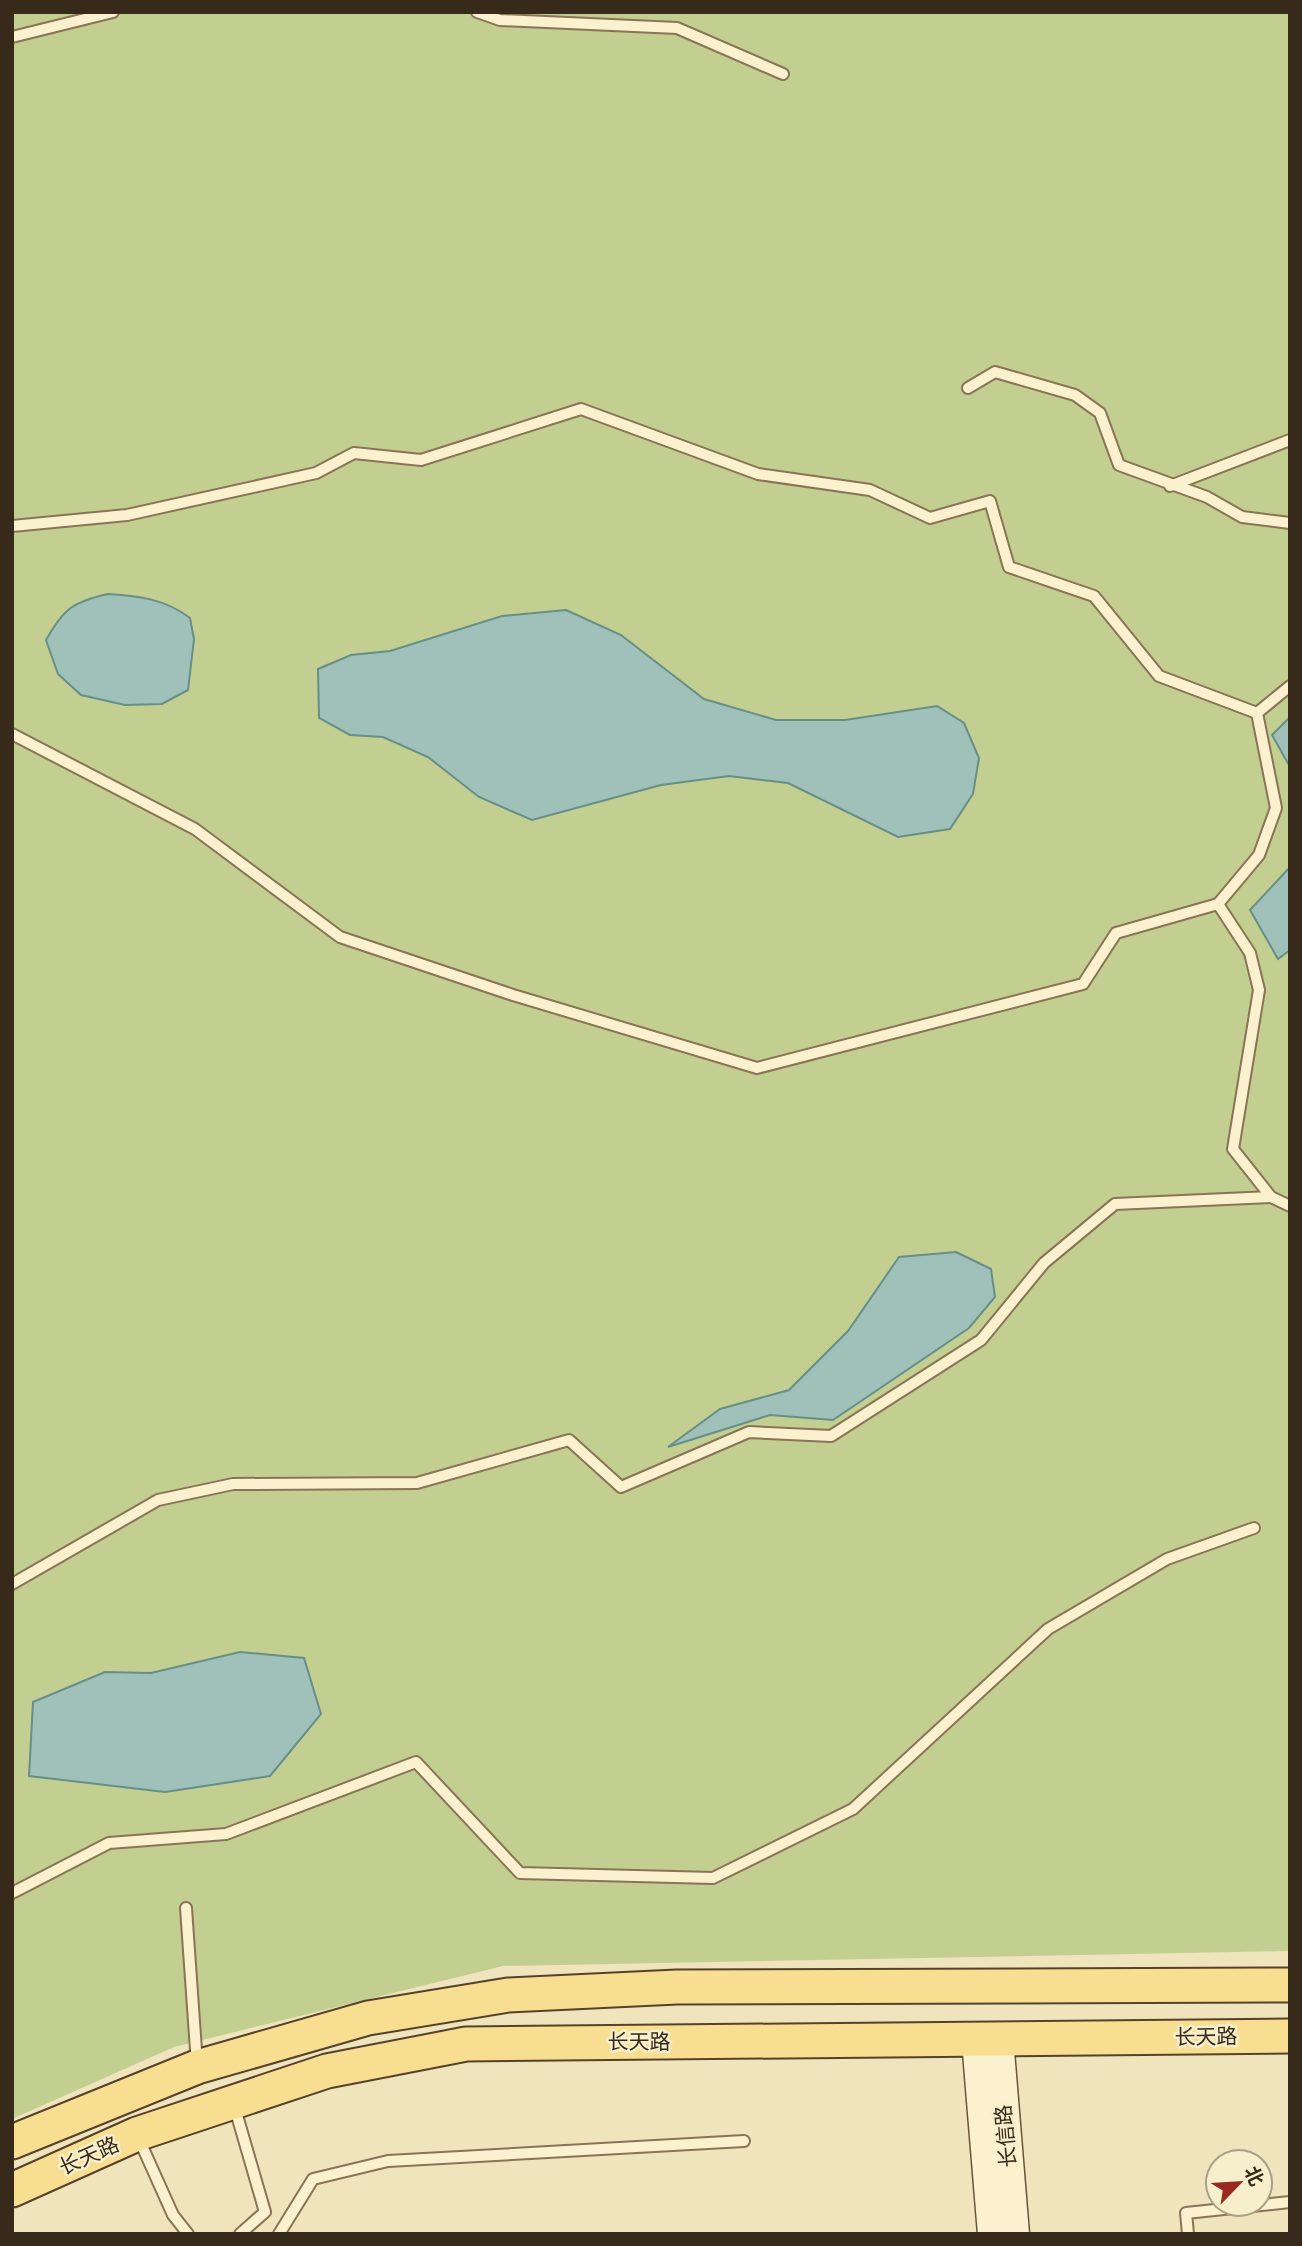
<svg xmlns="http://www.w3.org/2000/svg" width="1302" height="2246" viewBox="0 0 1302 2246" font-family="Georgia,'Noto Sans SC',serif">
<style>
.green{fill:#c3cf90}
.water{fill:#a0c1b9;stroke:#678f88;stroke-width:2}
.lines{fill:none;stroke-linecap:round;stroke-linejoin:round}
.service-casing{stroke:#897455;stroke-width:14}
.secondary-casing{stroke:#6a5438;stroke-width:33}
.primary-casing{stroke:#56412a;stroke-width:37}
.service{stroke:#fbf1cf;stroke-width:10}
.secondary{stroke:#fbf1cf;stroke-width:30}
.primary{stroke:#f7de90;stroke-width:33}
.labels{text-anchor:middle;stroke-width:5;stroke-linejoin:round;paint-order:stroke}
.street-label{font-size:21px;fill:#372a1a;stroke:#f7eecc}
</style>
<rect width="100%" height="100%" fill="#f0e4bc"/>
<polygon class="green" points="12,12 1290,12 1290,1951 503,1966 174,2047 12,2119"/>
<g class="water">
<path d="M108 594C139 596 165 599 190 618L194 639 188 690 162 704 125 705 81 695 58 674 46 640C64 608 73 602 108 594Z"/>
<polygon points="566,610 621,635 704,699 776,720 845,720 937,706 964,723 979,758 973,794 950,829 898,837 788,783 729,776 661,785 532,820 479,797 428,757 383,737 350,735 319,718 318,669 351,655 390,651 502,616"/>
<polygon points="1290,717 1290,767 1272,735"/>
<polygon points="1290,867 1290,950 1278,959 1250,910"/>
<polygon points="956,1252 991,1269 995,1297 969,1328 833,1420 770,1415 668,1447 720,1409 789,1390 848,1331 899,1257"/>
<polygon points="240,1652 304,1658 321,1714 270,1776 165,1792 29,1776 33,1702 105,1672 151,1673"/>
</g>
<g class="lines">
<g class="service-casing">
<g id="service">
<polyline points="477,12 500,20 677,28 783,74"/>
<polyline points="12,37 113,12"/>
<polyline points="968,388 995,372 1075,395 1100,413 1119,465 1207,497 1242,517 1290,523"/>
<polyline points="1170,486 1290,440"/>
<polyline points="12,526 127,515 316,473 354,453 421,460 581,409 758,474 870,490 930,518 990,501 1009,567 1094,596 1159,676 1257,713"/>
<polyline points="1290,686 1257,713 1276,808 1259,855 1218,904 1250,953 1259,990 1233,1149 1271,1197 1290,1206"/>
<polyline points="12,734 195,829 340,937 513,995 757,1068 1083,984 1116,933 1218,904"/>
<polyline points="12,1584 158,1500 233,1484 417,1483 569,1440 621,1487 749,1432 831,1436 981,1340 1044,1263 1115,1204 1271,1197"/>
<polyline points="12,1893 109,1843 226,1834 416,1762 520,1873 713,1878 853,1809 1048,1629 1167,1559 1254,1528"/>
<polyline points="186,1908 197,2064"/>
<polyline points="234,2105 265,2212 240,2234"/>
<polyline points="138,2137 173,2215 188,2234"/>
<polyline points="279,2234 313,2179 388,2161 744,2141"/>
<polyline points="1188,2234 1186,2213 1290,2202"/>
</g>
</g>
<g class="secondary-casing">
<g id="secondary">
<polyline points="998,2039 1014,2234"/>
<polyline points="977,2040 993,2234"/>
</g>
</g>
<g class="primary-casing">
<g id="primary">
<polyline points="12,2142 197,2067 368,2018 508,1995 677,1987 1290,1985"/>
<polyline points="12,2190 137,2134 327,2071 466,2044 1290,2036"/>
</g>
</g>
<use href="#service" class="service"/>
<use href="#secondary" class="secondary"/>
<use href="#primary" class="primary"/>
</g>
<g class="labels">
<g class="street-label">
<text transform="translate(1206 2037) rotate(-1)" y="7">长天路</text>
<text x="639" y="2049">长天路</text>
<text transform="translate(1006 2136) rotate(-95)" y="7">长信路</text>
<text transform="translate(89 2156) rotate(-24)" y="7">长天路</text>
</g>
</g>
<rect width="1302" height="2246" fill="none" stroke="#372a1a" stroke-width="28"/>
<g transform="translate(1239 2183) rotate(65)"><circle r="33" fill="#f7eecc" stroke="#aaa085" stroke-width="2"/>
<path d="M0-5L12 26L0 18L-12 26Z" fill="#9b2821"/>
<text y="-10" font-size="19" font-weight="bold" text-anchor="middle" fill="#372a1a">北</text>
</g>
</svg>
